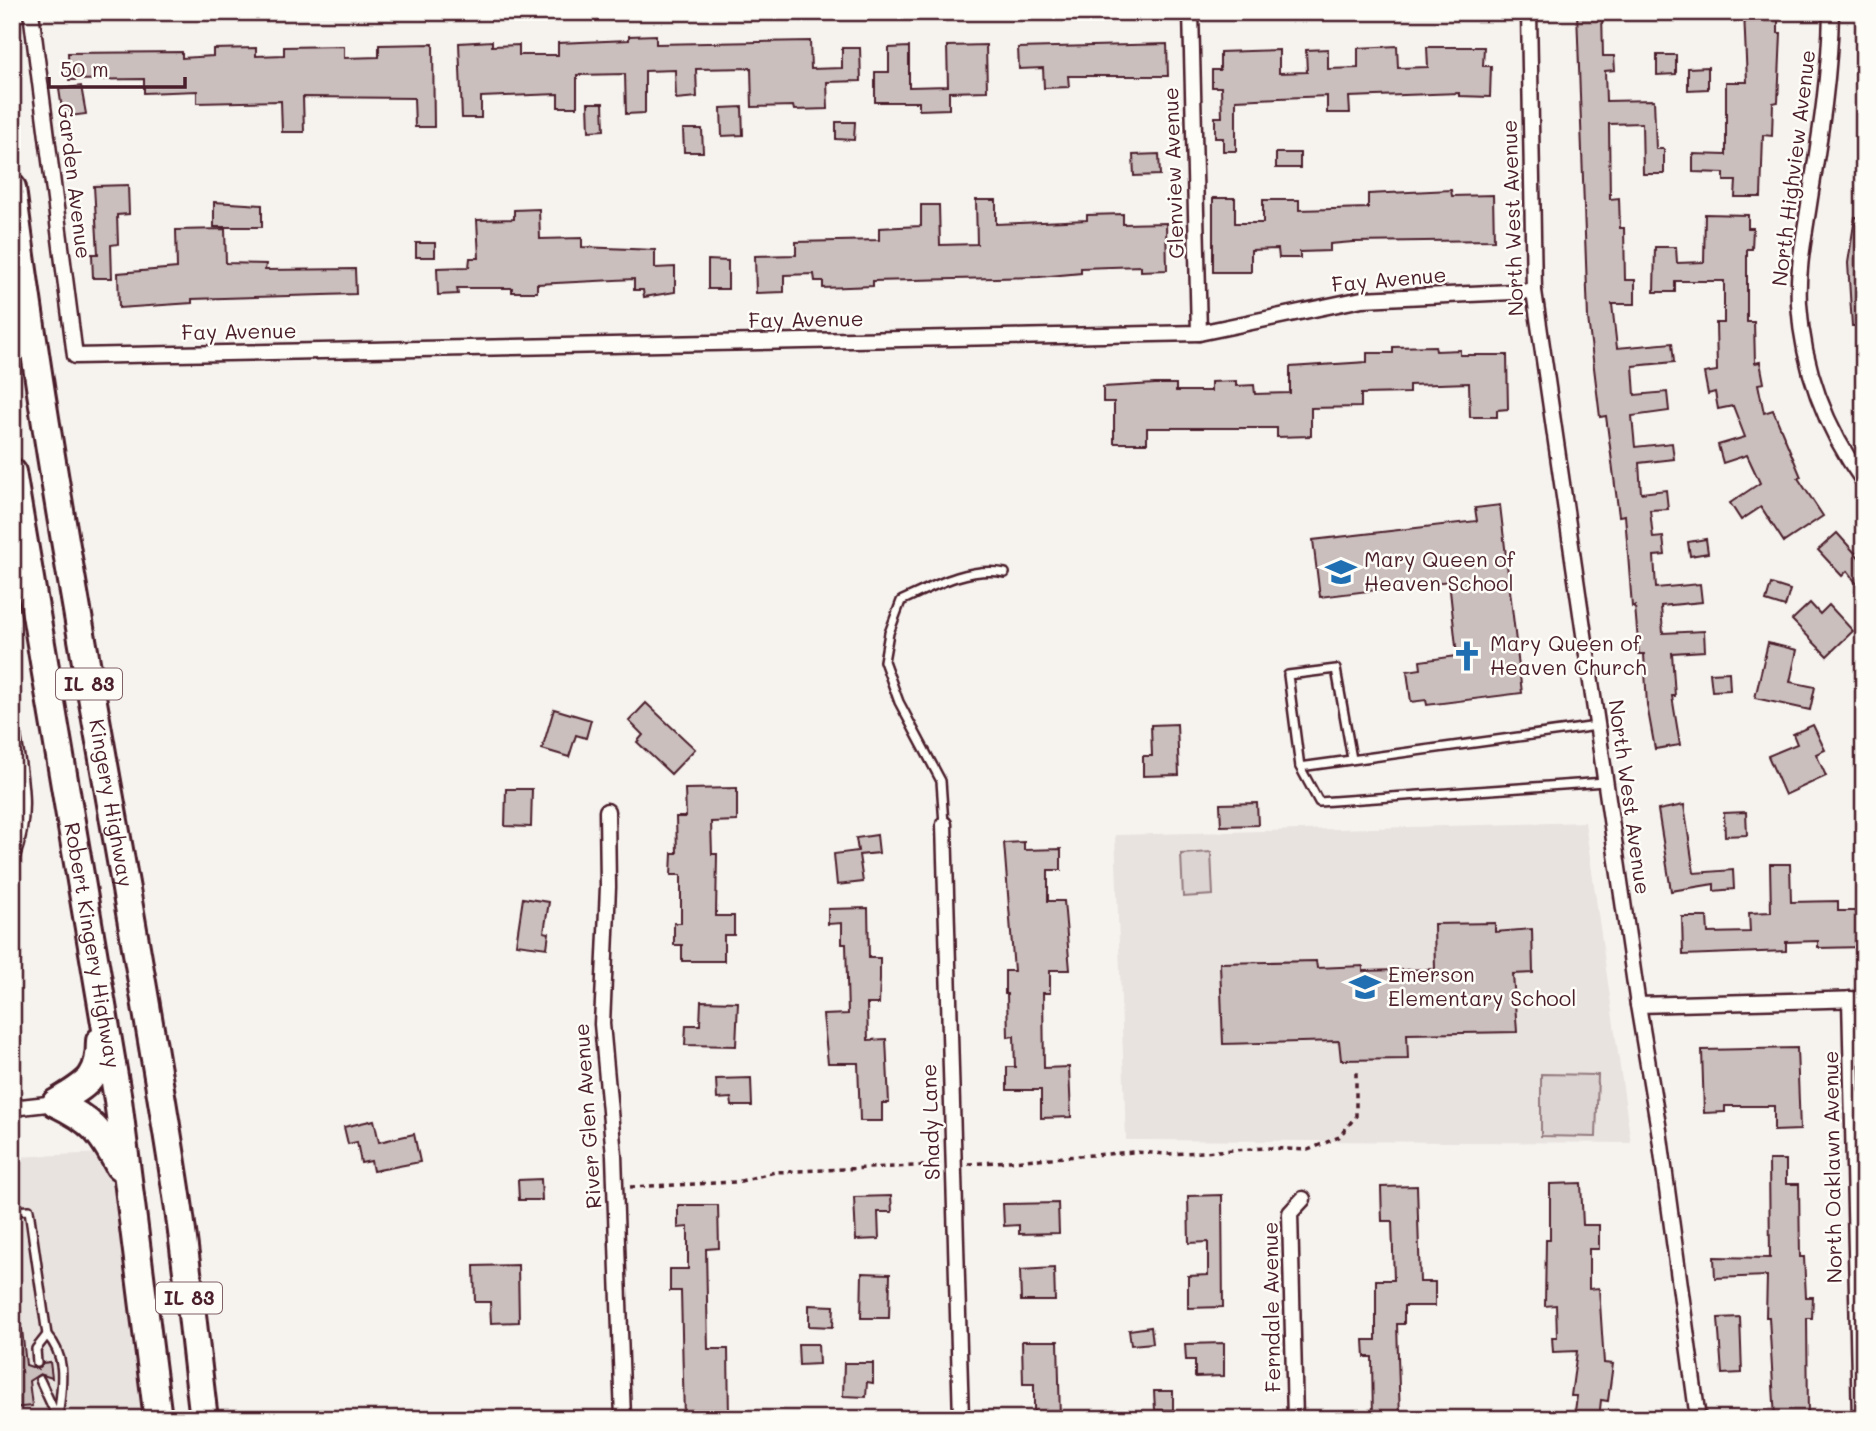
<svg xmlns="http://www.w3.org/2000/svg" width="1876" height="1431" viewBox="0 0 1876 1431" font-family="Mali,sans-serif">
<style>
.built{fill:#e9e3e0}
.green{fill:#dcd4d2;stroke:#937a7e;stroke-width:2}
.building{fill:#cbbfbe;stroke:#4a1f2b;stroke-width:2}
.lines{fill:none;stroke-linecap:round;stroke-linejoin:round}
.lane-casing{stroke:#4a1f2b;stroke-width:12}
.street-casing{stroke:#4a1f2b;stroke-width:19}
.highway-casing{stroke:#4a1f2b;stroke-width:32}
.path{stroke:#4a1f2b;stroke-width:3.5;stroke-dasharray:5 5;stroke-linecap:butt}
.lane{stroke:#fdfcf7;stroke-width:7}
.street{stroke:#fdfcf7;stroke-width:14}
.highway{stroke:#fdfcf7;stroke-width:26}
.labels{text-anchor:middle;stroke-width:5;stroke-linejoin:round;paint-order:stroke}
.shield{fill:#fdfcf7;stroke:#806168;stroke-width:2}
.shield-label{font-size:19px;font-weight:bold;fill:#4a1f2b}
.street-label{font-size:21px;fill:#4a1f2b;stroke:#fdfcf7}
.poi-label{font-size:21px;fill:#4a1f2b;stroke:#fdfcf7;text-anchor:start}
</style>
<rect width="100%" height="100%" fill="#f6f3ef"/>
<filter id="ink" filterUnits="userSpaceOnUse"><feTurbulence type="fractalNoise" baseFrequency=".0143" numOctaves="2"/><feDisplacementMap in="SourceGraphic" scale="14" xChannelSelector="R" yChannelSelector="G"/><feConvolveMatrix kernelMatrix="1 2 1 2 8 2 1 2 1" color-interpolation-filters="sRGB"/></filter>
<g filter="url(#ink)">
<g class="built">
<polygon points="1585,822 1631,1143 1126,1140 1115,835"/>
<polygon points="102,1153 119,1184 144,1419 12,1419 12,1157"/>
</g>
<g class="green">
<polygon points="1211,852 1213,895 1183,897 1181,854"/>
<polygon points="1541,1074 1598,1075 1596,1137 1541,1136"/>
</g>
<g class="building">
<polygon points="1577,12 1602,12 1603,56 1614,56 1615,70 1605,71 1606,101 1654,100 1656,149 1664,149 1664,174 1643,174 1642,123 1609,124 1610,199 1619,198 1620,228 1624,228 1625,280 1635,280 1635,304 1612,304 1617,348 1672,343 1674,362 1633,366 1635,395 1667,392 1669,411 1632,416 1635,447 1672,443 1674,459 1639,463 1641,493 1666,490 1668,509 1650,510 1653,538 1663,537 1665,555 1654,556 1656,588 1700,584 1702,602 1661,606 1663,633 1704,631 1705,651 1672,653 1675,696 1672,696 1680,745 1655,749 1647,705 1644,654 1639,654 1635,606 1632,607 1625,515 1619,516 1606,416 1600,417 1588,318"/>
<polygon points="1744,12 1778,12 1778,33 1781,33 1778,102 1773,103 1772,136 1763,135 1761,197 1735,197 1736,181 1724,181 1724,173 1693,172 1693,154 1726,155 1726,82 1747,82"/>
<polygon points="656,35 656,44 810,41 811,69 842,68 842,48 860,48 861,81 827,82 828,109 794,110 793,106 752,107 751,68 696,69 697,97 676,99 675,70 645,71 645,113 626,114 625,74 577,75 577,107 558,107 558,94 481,97 481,118 462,118 459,43 492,41 492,46 519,45 519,55 558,55 558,43 629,40 629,36"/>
<polygon points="433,44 434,127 415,127 414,98 303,97 304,132 282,132 281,101 197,103 197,91 144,93 144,79 69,80 68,53 182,52 182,58 213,56 213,49 256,48 256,56 284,55 284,47 344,46 344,58 379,57 379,45"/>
<polygon points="1167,44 1168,76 1068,76 1069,87 1044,88 1043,68 1019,69 1018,48"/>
<polygon points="986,45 987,91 949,92 949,109 919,110 919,102 875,102 875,72 889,72 889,48 909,47 909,87 948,86 947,46"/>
<polygon points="1397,46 1398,68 1428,67 1427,47 1484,47 1483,66 1491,66 1490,97 1459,96 1459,93 1349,97 1350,113 1327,113 1327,96 1236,100 1236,151 1223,151 1223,138 1215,138 1215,117 1222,117 1221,87 1212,87 1212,70 1220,70 1220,52 1279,50 1279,73 1307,72 1306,50 1328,49 1328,69 1358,68 1358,48"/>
<polygon points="1657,55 1676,55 1676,74 1657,75"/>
<polygon points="1708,67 1708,89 1688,90 1688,68"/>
<polygon points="81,86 86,114 70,116 69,108 62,109 59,89"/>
<polygon points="588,103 603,103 604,130 589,131"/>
<polygon points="742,107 743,135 722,136 721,108"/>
<polygon points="836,122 855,122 854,140 836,139"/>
<polygon points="683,129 702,129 703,152 684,152"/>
<rect x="1276" y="153" width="24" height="15"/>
<polygon points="1159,154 1160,175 1134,176 1133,155"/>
<polygon points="128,185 129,214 117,215 118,244 111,245 112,278 93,278 92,254 98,254 94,186"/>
<polygon points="1451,190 1452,196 1493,195 1494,240 1353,242 1330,244 1330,251 1300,252 1300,258 1279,258 1278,249 1251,250 1251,272 1213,272 1213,198 1235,198 1235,223 1263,223 1263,200 1299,200 1299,210 1368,208 1368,194"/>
<polygon points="976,200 996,200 996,224 1087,220 1087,215 1123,214 1123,224 1166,223 1167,270 1141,271 1141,266 1081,268 1081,273 1039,277 873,281 873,286 823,288 823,281 815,281 814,274 784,275 784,292 756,293 755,256 796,255 796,242 879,240 879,228 921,226 921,205 939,205 940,245 977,244"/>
<polygon points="214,202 262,205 262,227 214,227"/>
<polygon points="539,209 540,239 582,238 582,247 655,250 655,268 675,267 675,292 644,297 643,290 634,290 634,279 537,284 537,292 512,292 512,288 457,288 458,294 438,295 437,268 469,267 470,258 479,258 477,220 514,219 514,210"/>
<polygon points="1705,214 1748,215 1748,228 1753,228 1752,249 1747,249 1747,322 1754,322 1755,363 1760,362 1764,383 1758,384 1764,413 1773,410 1801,477 1798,478 1823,516 1784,542 1761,507 1741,520 1730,503 1760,483 1747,455 1723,463 1718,445 1745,437 1733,406 1718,409 1715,392 1708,394 1704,373 1717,371 1716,323 1724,323 1724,281 1675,281 1675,292 1654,292 1655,247 1676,247 1677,263 1704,262"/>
<polygon points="1855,217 1864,218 1864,326 1852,326 1848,263"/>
<polygon points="225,229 226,263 266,264 265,270 355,269 356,294 192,299 192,303 119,308 118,273 177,268 176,230"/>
<rect x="416" y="243" width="19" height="14"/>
<polygon points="708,260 728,261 728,289 708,289"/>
<polygon points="1435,346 1436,351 1460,350 1460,355 1507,355 1508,409 1497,410 1497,417 1470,417 1469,383 1409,385 1409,393 1361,394 1361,407 1311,408 1311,436 1277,437 1277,428 1147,428 1147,443 1114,443 1114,402 1103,402 1103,387 1155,384 1176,384 1176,391 1211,391 1211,382 1236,381 1236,386 1254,385 1255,394 1290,393 1290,367 1367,362 1367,353 1393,353 1393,347"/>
<polygon points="1500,505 1522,693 1427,705 1426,700 1411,702 1407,671 1421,669 1420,661 1457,656 1449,581 1320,597 1313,540 1477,521 1475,508"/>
<polygon points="1837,533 1864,563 1864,593 1847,571 1842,576 1818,550"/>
<polygon points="1706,539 1708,553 1690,556 1688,542"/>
<polygon points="1771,584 1790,590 1785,607 1766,601"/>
<polygon points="1810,603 1820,614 1829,605 1853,631 1827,656 1792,620"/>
<polygon points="1768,643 1797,650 1790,682 1815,687 1810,710 1755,698"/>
<polygon points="1729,672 1730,690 1712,691 1710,673"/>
<polygon points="646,703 695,749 671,774 637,742 643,735 629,721"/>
<polygon points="554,709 591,720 586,738 576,735 569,757 542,749"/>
<polygon points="1177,724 1179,775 1143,776 1143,756 1152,756 1151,725"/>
<polygon points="1813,725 1825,750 1816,754 1826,776 1785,795 1768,756 1797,744 1793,734"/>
<polygon points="737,788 737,821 711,822 712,854 717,854 716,916 734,916 734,935 724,935 724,961 682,961 682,945 674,945 674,923 681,923 681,875 671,875 672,853 677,853 676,817 686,817 685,789"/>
<polygon points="506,789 532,789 531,827 505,826"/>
<polygon points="1257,803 1258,825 1221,826 1220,804"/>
<polygon points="1684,805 1694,873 1733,870 1734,889 1714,891 1714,884 1671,891 1658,810"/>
<polygon points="1746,812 1747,835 1725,836 1724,813"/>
<polygon points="877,835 879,853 859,855 863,882 837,885 834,854 858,851 856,838"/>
<polygon points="1024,842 1024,850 1061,849 1061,870 1048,870 1048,901 1064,901 1070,970 1050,970 1050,993 1043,993 1044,1068 1069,1067 1071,1117 1041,1118 1041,1090 1007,1090 1007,1067 1015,1067 1014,1036 1008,1037 1007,994 1005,994 1005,971 1014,971 1004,843"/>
<polygon points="1770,864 1790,864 1791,902 1838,901 1838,911 1864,911 1864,947 1818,948 1818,941 1786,942 1786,951 1683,955 1682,917 1707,917 1708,933 1750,932 1749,913 1771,912"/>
<polygon points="523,898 549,902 544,932 549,933 547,948 516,944"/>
<polygon points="868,908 869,958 880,958 880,979 879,1004 867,1004 868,1040 886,1039 889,1103 882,1103 882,1121 860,1121 858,1063 828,1063 823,1015 848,1014 846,944 842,944 842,923 828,924 828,909"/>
<polygon points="1495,923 1495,932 1532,929 1533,973 1513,974 1517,1032 1407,1034 1408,1059 1341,1060 1339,1041 1223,1044 1220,963 1316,961 1317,968 1363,966 1363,971 1435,969 1434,924"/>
<polygon points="701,1001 738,1002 736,1046 685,1045 686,1025 700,1025"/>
<polygon points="1797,1048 1800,1130 1774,1131 1774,1106 1725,1106 1725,1112 1704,1113 1702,1050"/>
<polygon points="751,1078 752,1106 732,1106 731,1098 717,1099 716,1079"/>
<polygon points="374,1120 379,1142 414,1134 420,1162 373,1171 371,1161 361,1163 357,1142 348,1144 344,1127"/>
<polygon points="1769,1160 1786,1160 1786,1184 1799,1184 1800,1257 1804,1257 1806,1297 1813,1297 1812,1318 1807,1318 1808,1419 1775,1419 1769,1317 1766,1317 1767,1276 1715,1278 1714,1257 1770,1258"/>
<polygon points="541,1179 542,1200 519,1200 518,1180"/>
<polygon points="1581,1183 1583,1225 1599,1225 1599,1249 1589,1249 1589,1289 1599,1288 1604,1363 1613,1364 1608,1401 1601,1400 1599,1419 1574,1419 1577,1396 1571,1396 1577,1351 1553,1352 1552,1337 1557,1337 1556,1305 1545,1306 1546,1240 1550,1240 1550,1184"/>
<polygon points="1417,1186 1420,1282 1435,1282 1435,1306 1404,1306 1404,1324 1397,1324 1400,1419 1373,1419 1372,1357 1365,1357 1364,1340 1376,1340 1376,1280 1394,1280 1392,1221 1382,1221 1381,1187"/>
<polygon points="1222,1195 1223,1307 1188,1308 1188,1276 1208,1275 1208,1242 1189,1243 1188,1196"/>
<polygon points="891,1196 892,1212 878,1212 879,1239 856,1240 854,1197"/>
<polygon points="1058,1203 1059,1233 1019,1234 1019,1225 1004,1226 1003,1204"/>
<polygon points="678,1205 718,1205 719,1248 706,1249 708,1349 728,1349 729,1419 684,1419 681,1291 670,1291 670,1269 688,1269 688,1227 678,1228"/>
<polygon points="518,1265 519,1322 491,1323 490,1302 475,1302 474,1266"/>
<polygon points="1054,1268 1055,1301 1021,1301 1020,1270"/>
<polygon points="862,1273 890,1274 889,1318 861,1318"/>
<polygon points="809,1305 834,1306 833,1327 809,1326"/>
<polygon points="1740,1317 1742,1373 1722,1374 1718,1318"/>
<polygon points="1151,1327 1153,1343 1131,1345 1129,1330"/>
<polygon points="22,1329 26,1365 38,1369 43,1363 50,1362 52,1378 40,1374 29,1381 32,1406 12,1408 12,1330"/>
<polygon points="1022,1341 1058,1341 1060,1419 1034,1419 1034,1384 1023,1384"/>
<polygon points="1224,1343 1224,1376 1195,1377 1195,1360 1186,1360 1185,1344"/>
<polygon points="798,1344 818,1344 819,1364 799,1365"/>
<polygon points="844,1363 873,1363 873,1383 867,1382 866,1397 843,1396"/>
<polygon points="1154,1391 1173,1391 1173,1410 1155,1410"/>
</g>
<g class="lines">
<g class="lane-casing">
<g id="lane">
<polyline points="1352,759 1336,669 1288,675 1300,767 1319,802 1605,782"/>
<polyline points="1300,767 1597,726"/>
<path d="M944 824 941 781 899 702 884 661 889 633 901 601C933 586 969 566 1005 573"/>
<path d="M12 1211 29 1210 47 1335C69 1358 61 1389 58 1419"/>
<polyline points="37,1363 36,1349 47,1335"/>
<polyline points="40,1380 57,1417"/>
</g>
</g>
<g class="street-casing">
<g id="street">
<polyline points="31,12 75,356 1199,333 1362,299 1534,291"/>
<polyline points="1191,12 1199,333"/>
<polyline points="1529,12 1534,291 1638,1005 1659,1130 1698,1419"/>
<path d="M1831 12C1830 75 1820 136 1810 198 1805 233 1797 269 1799 304 1803 369 1826 429 1864 482"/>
<path d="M12 730C19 773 28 814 12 856"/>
<polyline points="607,811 608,887 602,1024 614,1155 623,1419"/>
<polyline points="944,824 961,1419"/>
<polyline points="1850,999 1860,1419"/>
<polyline points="1638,1005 1864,999"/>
<polyline points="12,1108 56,1103"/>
<polyline points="1295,1419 1290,1213 1303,1199"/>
</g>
</g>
<g class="highway-casing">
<g id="highway">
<path id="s1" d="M12 188C54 520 123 847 174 1176 187 1257 194 1338 204 1419"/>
<path id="s2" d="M12 472 118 1100 158 1419"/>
<path d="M56 1103C86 1084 100 1080 100 1041"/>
<path d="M56 1103C91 1120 101 1131 119 1166"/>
</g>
</g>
<g class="path">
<polyline points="968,1164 1134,1152 1169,1154 1267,1148 1308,1150 1339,1137 1356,1116 1356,1068"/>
<polyline points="630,1187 737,1182 775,1172 939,1165"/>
</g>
<use href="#lane" class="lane"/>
<use href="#street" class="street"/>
<use href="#highway" class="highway"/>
</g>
</g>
<defs>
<g id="school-bare" transform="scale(2.415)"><path d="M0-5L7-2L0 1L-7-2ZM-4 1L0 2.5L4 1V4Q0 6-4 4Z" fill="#1f6fb2" stroke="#fdfcf7" stroke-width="2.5" paint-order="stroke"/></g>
<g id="church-bare" transform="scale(2.415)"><path d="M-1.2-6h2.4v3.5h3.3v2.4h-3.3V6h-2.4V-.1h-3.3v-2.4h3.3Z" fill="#1f6fb2" stroke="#fdfcf7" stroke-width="2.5" paint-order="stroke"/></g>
</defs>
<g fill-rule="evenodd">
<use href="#school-bare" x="1341" y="572"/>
<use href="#church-bare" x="1467" y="656"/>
<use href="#school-bare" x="1365" y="987"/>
</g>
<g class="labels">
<g class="shield">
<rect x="56" y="668.5" width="66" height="31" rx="5"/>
<rect x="156" y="1282.5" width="66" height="31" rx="5"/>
</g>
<g class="shield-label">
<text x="89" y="691">IL 83</text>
<text x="189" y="1305">IL 83</text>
</g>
<g class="street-label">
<text transform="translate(1794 168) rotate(-83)" y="7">North Highview Avenue</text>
<text transform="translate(1174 173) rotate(-92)" y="7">Glenview Avenue</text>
<text transform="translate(74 181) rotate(83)" y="7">Garden Avenue</text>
<text transform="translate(1513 218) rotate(-92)" y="7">North West Avenue</text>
<text transform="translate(1389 280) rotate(-5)" y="7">Fay Avenue</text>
<text transform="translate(806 320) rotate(-1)" y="7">Fay Avenue</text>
<text transform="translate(239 332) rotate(-1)" y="7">Fay Avenue</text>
<text transform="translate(1629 797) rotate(82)" y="7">North West Avenue</text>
<text dy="7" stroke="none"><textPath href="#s1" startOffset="623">Kingery Highway</textPath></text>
<text dy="7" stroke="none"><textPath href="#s2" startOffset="480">Robert Kingery Highway</textPath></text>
<text transform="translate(588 1116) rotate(-94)" y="7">River Glen Avenue</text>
<text transform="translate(931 1122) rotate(-92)" y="7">Shady Lane</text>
<text transform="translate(1833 1167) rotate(-91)" y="7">North Oaklawn Avenue</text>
<text transform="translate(1272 1307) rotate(-91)" y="7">Ferndale Avenue</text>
</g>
<g class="poi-label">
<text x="1364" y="567">Mary Queen of<tspan x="1364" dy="24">Heaven School</tspan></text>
<text x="1490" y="651">Mary Queen of<tspan x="1490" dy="24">Heaven Church</tspan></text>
<text x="1388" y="982">Emerson<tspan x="1388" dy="24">Elementary School</tspan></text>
</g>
</g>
<rect width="1876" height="1431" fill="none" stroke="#fdfcf7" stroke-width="42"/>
<rect x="21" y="21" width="1834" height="1389" fill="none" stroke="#4a1f2b" stroke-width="2.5" filter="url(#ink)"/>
<path d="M49 77v10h136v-10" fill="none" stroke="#4a1f2b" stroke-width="3.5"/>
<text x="60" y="77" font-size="21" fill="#4a1f2b" stroke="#fdfcf7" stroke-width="5" paint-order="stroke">50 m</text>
</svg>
